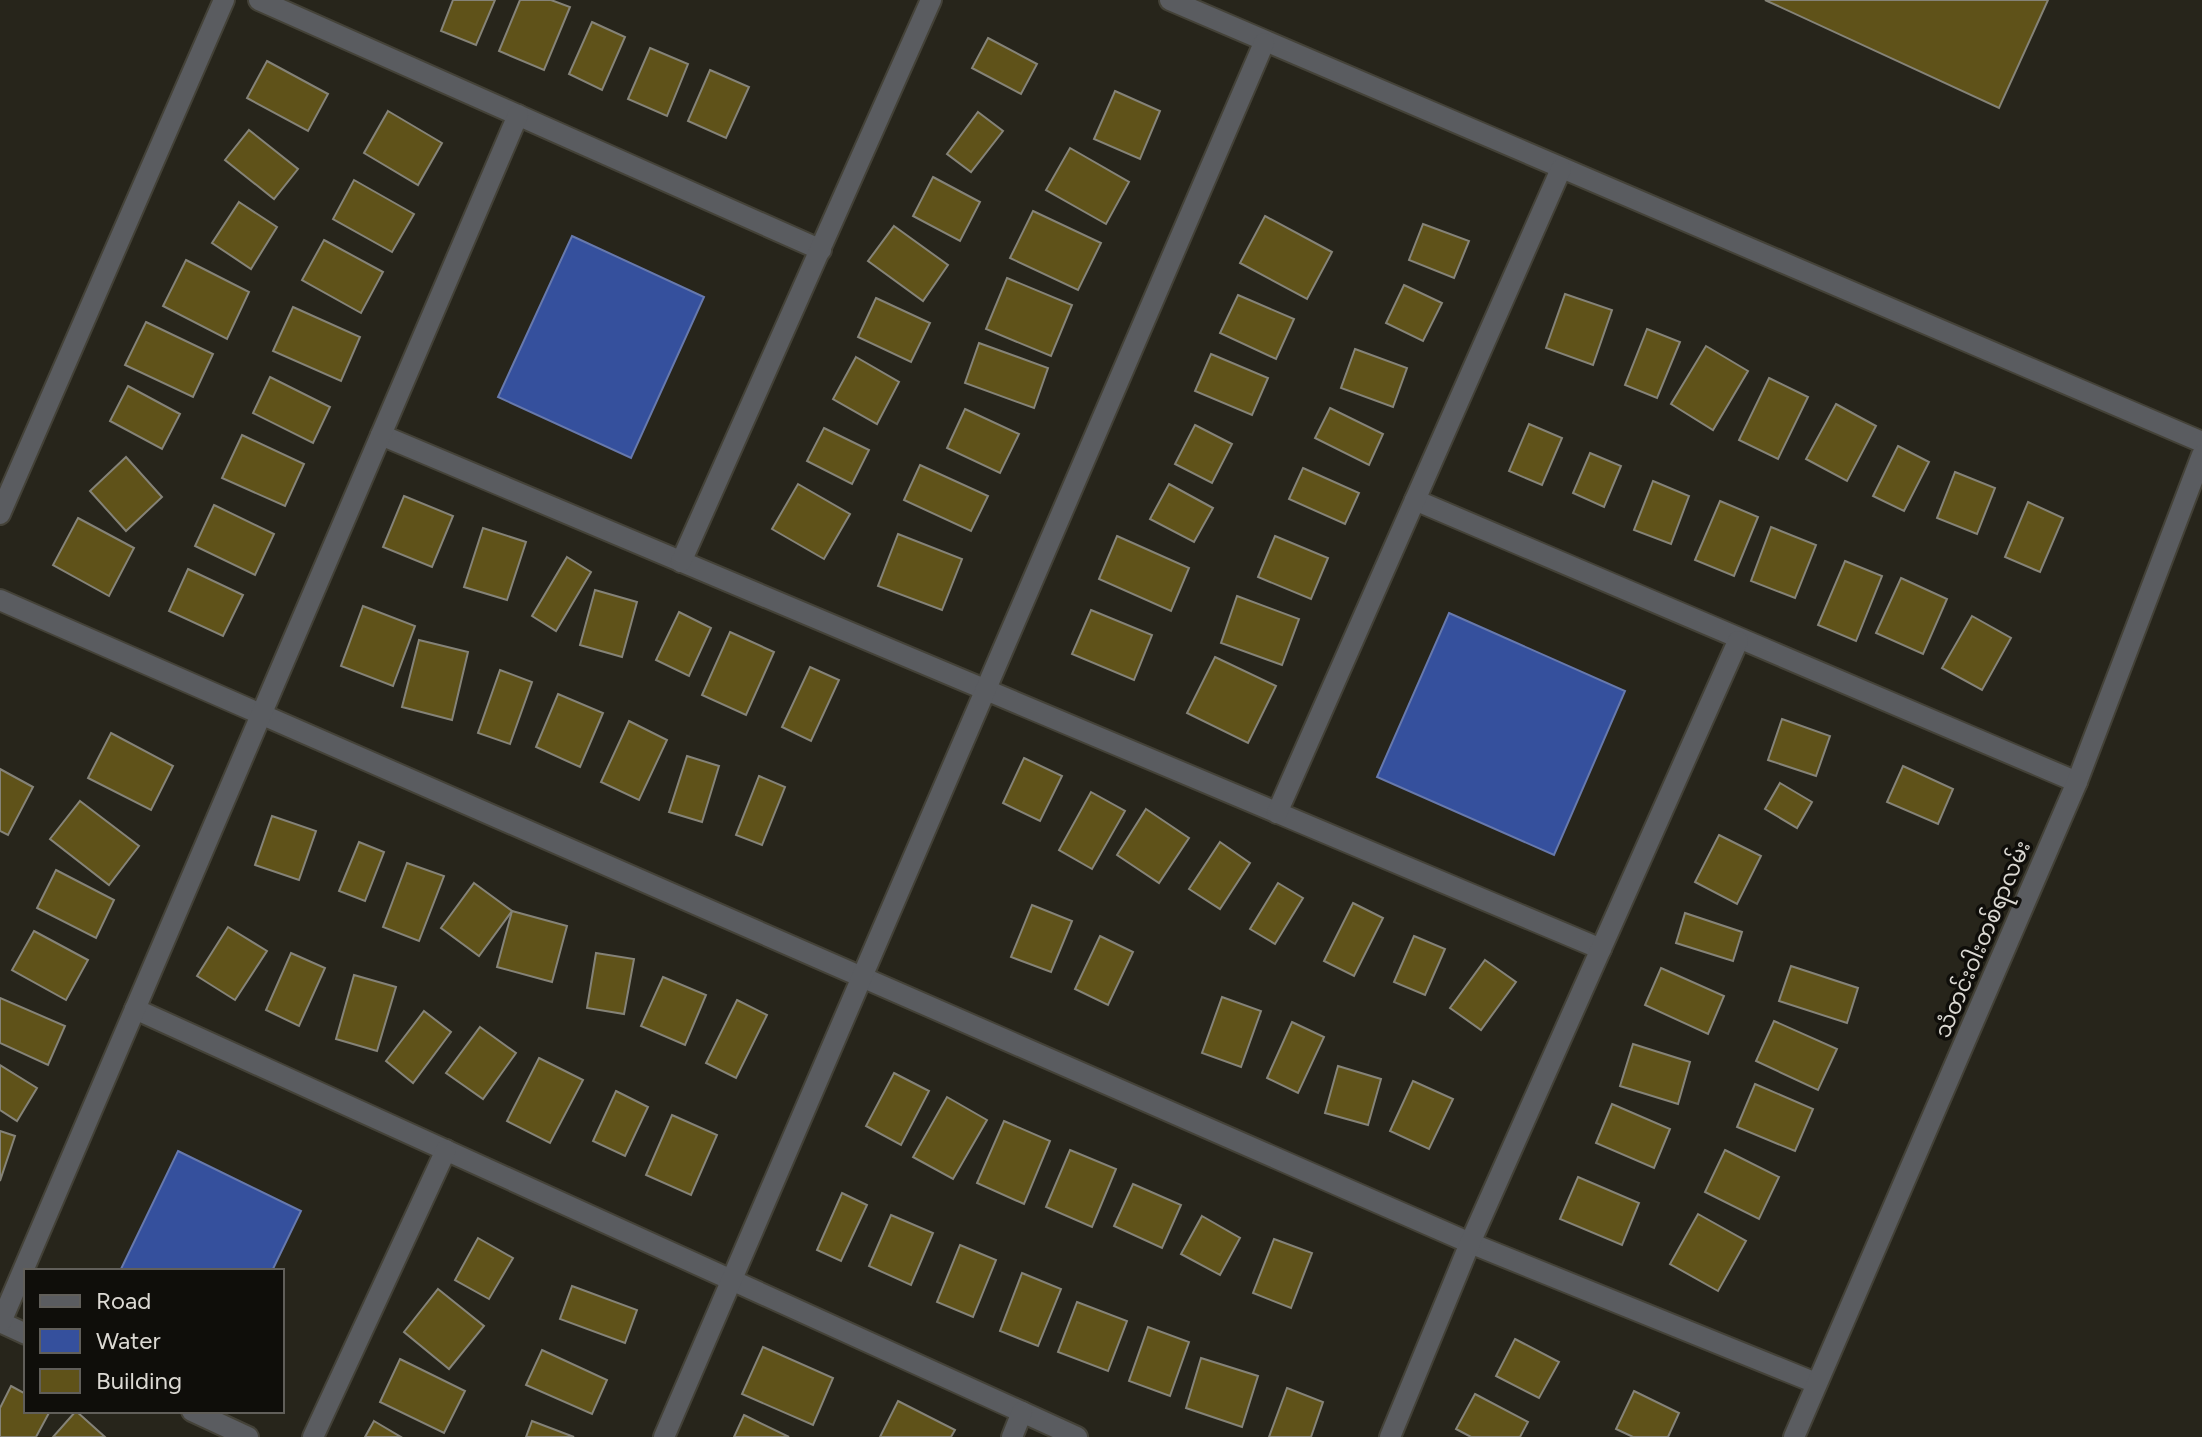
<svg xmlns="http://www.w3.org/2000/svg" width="2202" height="1437" viewBox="0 0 2202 1437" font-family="Figtree,'Noto Sans Myanmar',sans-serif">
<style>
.water{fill:#35509d;stroke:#6779ad;stroke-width:2}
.building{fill:#5f5219;stroke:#858378;stroke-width:2}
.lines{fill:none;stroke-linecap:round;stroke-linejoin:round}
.minor-casing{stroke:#444238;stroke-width:24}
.minor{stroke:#5a5c60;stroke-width:20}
.labels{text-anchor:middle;stroke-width:7;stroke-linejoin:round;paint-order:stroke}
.street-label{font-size:22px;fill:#dbd9d3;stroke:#0f0e0a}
</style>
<rect width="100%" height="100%" fill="#27251b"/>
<g class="water">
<polygon points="572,236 704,297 631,458 498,397"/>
<polygon points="1449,613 1625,691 1554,855 1377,777"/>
<polygon points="178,1151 301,1211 272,1271 120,1271"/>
</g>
<g class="building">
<polygon points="453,0 495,0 476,45 441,31"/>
<polygon points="520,0 551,0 570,7 544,70 499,51"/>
<polygon points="1765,0 2048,0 1999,108"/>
<polygon points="592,22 625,37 602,90 569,74"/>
<polygon points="988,38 1037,64 1021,94 972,68"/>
<polygon points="650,48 688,64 667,116 628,99"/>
<polygon points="267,61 328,94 308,131 247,98"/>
<polygon points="710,70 749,87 726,138 688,121"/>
<polygon points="1115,91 1160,111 1140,159 1094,139"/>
<polygon points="388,111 442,143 418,185 364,153"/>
<polygon points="978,112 1003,131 971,172 947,154"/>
<polygon points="249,130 298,169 274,199 225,160"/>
<polygon points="1070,148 1129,182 1106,224 1046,190"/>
<polygon points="933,177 980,202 960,241 913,216"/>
<polygon points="354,180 414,214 392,252 333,219"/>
<polygon points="239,202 277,227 251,269 212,243"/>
<polygon points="1033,211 1101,243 1078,290 1010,258"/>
<polygon points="1265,216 1332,252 1307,299 1240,263"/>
<polygon points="1423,224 1469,241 1454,278 1409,260"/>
<polygon points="894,226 948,265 923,301 868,261"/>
<polygon points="324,240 383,272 361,313 302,280"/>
<polygon points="186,260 249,292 227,339 163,306"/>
<polygon points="1007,278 1072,305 1051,356 986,329"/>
<polygon points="1404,285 1442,303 1423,341 1386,323"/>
<polygon points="1565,294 1612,310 1593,365 1546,348"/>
<polygon points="1238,295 1294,319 1276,359 1220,333"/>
<polygon points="876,298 930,323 911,362 858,337"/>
<polygon points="293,307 360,337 341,381 273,351"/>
<polygon points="146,322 213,354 193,397 125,365"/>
<polygon points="1647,329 1680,342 1657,398 1625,385"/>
<polygon points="979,343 1048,368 1034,408 965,383"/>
<polygon points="1706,346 1748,371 1713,430 1671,404"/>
<polygon points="1355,349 1407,368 1393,407 1341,388"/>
<polygon points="1211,354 1268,378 1252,415 1195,391"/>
<polygon points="856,357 899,382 877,424 833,399"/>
<polygon points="270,377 330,407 313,443 253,413"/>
<polygon points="1769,378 1808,397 1778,459 1739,440"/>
<polygon points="128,386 180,414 162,449 110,421"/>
<polygon points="1836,404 1876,426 1847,481 1806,459"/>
<polygon points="1330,408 1383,434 1369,465 1315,438"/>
<polygon points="965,409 1019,434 1000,473 947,448"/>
<polygon points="1529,424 1562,438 1542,485 1509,471"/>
<polygon points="1195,425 1232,444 1212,483 1175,464"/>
<polygon points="824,428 869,450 852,484 807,461"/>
<polygon points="242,435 304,464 285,506 222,478"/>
<polygon points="1898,446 1929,462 1904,511 1873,496"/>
<polygon points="1590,453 1621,466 1604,507 1573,493"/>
<polygon points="126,457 162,497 126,531 90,491"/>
<polygon points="920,465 988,496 971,531 904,500"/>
<polygon points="1303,468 1359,493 1345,524 1289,499"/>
<polygon points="1955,472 1995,488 1977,534 1937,518"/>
<polygon points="1653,481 1689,496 1671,544 1634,530"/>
<polygon points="798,484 850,514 824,559 772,529"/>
<polygon points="1169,484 1213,508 1194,542 1150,519"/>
<polygon points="404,496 453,516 432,567 383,547"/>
<polygon points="1720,501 1758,517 1734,576 1695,560"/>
<polygon points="2028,502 2063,518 2040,572 2005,557"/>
<polygon points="214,505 274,534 255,575 195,546"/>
<polygon points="78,518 134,548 109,596 53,565"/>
<polygon points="1771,527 1816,545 1795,598 1751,581"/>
<polygon points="483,528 526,542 507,600 464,587"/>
<polygon points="898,534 962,559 942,610 878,586"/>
<polygon points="1117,536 1189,568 1171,611 1099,579"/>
<polygon points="1275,536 1328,558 1311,599 1258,577"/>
<polygon points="567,557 591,572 556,631 532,616"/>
<polygon points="1845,561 1882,576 1856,641 1818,625"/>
<polygon points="188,569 243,595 223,636 169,611"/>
<polygon points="1901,578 1947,599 1923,654 1876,633"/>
<polygon points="595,590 637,602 622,657 580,645"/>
<polygon points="1237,596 1299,619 1282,665 1221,643"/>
<polygon points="363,606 415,626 393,686 341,666"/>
<polygon points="1091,610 1152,635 1134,680 1072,654"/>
<polygon points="679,612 711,628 689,676 656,660"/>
<polygon points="1972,616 2011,638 1982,690 1942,668"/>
<polygon points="730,632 774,652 746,715 702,695"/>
<polygon points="419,640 468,652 452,720 402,707"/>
<polygon points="1215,657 1276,686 1248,743 1187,713"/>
<polygon points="810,667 839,680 811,741 782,727"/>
<polygon points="500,670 532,682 510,744 478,733"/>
<polygon points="558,694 603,713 580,767 536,747"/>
<polygon points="1782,719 1830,736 1816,776 1768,760"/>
<polygon points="629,721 667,740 639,800 601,782"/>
<polygon points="111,733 173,766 151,810 88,778"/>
<polygon points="687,756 719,766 702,822 669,812"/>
<polygon points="1024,758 1062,776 1040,821 1003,803"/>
<polygon points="1903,766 1953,789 1938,824 1887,802"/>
<polygon points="0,769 33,787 8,835 0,831"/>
<polygon points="759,776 785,787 762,845 736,835"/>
<polygon points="1780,783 1812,802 1797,828 1765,809"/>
<polygon points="1091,792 1125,811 1092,869 1059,850"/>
<polygon points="80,801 139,846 109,885 50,839"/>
<polygon points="1146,809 1189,838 1159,883 1117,855"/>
<polygon points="272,816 316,831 299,880 255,865"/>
<polygon points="1719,835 1761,856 1737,904 1695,882"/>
<polygon points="359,842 384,852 365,901 339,891"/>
<polygon points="1220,842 1250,863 1220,909 1189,889"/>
<polygon points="407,863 444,876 419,941 383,927"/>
<polygon points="56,870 114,900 96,938 37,908"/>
<polygon points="474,883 512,911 479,956 441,928"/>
<polygon points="1278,883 1303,898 1275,944 1250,929"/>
<polygon points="1353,903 1383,918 1354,976 1324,961"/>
<polygon points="1032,905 1072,921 1051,972 1011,957"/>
<polygon points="512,911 567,926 552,982 497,967"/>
<polygon points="1685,913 1742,932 1733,961 1676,943"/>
<polygon points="228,927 267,951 235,1000 197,976"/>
<polygon points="34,931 88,960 66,1000 12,970"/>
<polygon points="1100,936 1133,952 1108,1005 1075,989"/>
<polygon points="1414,936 1445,949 1425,995 1394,982"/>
<polygon points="291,953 325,968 299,1026 266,1010"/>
<polygon points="596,953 634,959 624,1014 587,1008"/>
<polygon points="1485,960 1516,982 1481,1030 1450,1008"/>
<polygon points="1791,966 1858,988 1847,1023 1779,1001"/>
<polygon points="1661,968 1724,996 1708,1034 1645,1005"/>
<polygon points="354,975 396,987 377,1051 336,1039"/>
<polygon points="663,977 706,995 685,1045 641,1026"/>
<polygon points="1222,997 1261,1011 1241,1067 1202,1053"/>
<polygon points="0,998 65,1026 48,1065 0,1043"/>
<polygon points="737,1000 767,1015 736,1078 706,1063"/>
<polygon points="424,1011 451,1032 413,1083 386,1061"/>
<polygon points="1774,1021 1837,1049 1818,1090 1756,1061"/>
<polygon points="1292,1022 1324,1037 1298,1093 1267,1078"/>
<polygon points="480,1027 516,1053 483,1099 446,1073"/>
<polygon points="1633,1044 1690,1062 1678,1104 1620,1086"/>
<polygon points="539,1058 583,1080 550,1143 507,1121"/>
<polygon points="0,1065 37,1088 17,1121 0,1110"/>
<polygon points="1338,1066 1381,1079 1368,1125 1325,1113"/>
<polygon points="894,1073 929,1091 901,1145 866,1126"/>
<polygon points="1413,1081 1453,1099 1429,1149 1390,1131"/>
<polygon points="1755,1084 1813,1109 1795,1151 1737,1127"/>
<polygon points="616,1091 648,1107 625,1156 593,1141"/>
<polygon points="947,1097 987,1120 953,1179 913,1157"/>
<polygon points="1612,1104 1670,1129 1654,1168 1596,1143"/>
<polygon points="672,1115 717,1135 691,1195 646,1175"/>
<polygon points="1004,1121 1050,1141 1024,1204 977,1183"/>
<polygon points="0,1131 15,1136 0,1181"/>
<polygon points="1070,1150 1116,1169 1092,1227 1046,1207"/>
<polygon points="1725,1150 1779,1177 1759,1219 1705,1192"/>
<polygon points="1578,1177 1639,1203 1622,1245 1560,1219"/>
<polygon points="1133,1184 1181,1205 1162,1248 1114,1226"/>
<polygon points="842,1193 867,1205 841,1261 817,1250"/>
<polygon points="1698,1214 1746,1241 1718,1291 1670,1264"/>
<polygon points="891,1215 933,1233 911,1285 869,1266"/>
<polygon points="1202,1216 1240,1238 1220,1275 1181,1254"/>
<polygon points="478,1238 513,1258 489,1299 455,1280"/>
<polygon points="1274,1239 1312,1253 1291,1308 1253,1293"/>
<polygon points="960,1245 996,1260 973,1317 937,1302"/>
<polygon points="1022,1273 1061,1289 1038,1346 1000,1331"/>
<polygon points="572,1286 637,1310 625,1343 560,1319"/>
<polygon points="438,1289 484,1326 449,1369 404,1332"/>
<polygon points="1077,1302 1127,1321 1108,1371 1058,1352"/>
<polygon points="1148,1327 1189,1342 1170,1396 1129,1381"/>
<polygon points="1515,1339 1559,1362 1539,1398 1496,1376"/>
<polygon points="763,1347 833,1378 813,1425 742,1394"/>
<polygon points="542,1350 607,1380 592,1414 526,1385"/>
<polygon points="1201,1358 1258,1376 1242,1427 1186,1408"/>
<polygon points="400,1359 465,1391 444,1433 380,1402"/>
<polygon points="11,1386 26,1394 26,1411 50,1411 36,1437 0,1437 0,1408"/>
<polygon points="1287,1388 1323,1402 1311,1437 1269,1437"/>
<polygon points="1634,1391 1679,1413 1668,1437 1633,1437 1616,1429"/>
<polygon points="1475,1394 1528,1422 1520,1437 1471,1437 1456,1429"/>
<polygon points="898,1401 955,1430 951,1437 880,1437"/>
<polygon points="76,1411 105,1437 53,1437"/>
<polygon points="744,1415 789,1437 734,1437"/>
<polygon points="374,1421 401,1437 365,1437"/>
<polygon points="532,1421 574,1437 526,1437"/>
</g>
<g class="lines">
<g class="minor-casing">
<g id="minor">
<polyline points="259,0 821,250"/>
<polyline points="1170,0 2202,442"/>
<polyline points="381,435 1601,949"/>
<polyline points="1415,500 2077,782"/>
<polyline points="0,514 224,0"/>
<polyline points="681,562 931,0"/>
<polyline points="0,600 1470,1243 1816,1383"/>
<polyline points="1277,813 1561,169"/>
<polyline points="135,1009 1077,1437"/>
<polyline points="0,1322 26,1334"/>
<polyline points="1,1322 518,115"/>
<polyline points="192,1411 248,1437"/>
<polyline points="313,1437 446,1150"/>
<polyline points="664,1437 1264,43"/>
<polyline points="1012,1437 1022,1412"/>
<polyline points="1390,1437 1470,1243 1738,641"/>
<polyline points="1794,1437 2077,782 2202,455"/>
</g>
</g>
<use href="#minor" class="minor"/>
</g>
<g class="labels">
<g class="street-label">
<text transform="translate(1982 939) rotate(-67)" y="8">သံတင်းဝါးတစ်ရာလမ်း</text>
</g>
</g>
<rect x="24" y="1269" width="260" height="144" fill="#0f0e0a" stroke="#615f5a" stroke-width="2"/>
<rect x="40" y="1295" width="40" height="12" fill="#5a5c60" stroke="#615f5a" stroke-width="2"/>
<text x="96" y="1309" font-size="24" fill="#dbd9d3">Road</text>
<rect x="40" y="1329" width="40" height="24" fill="#35509d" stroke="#615f5a" stroke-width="2"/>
<text x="96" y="1349" font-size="24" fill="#dbd9d3">Water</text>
<rect x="40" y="1369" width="40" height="24" fill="#5f5219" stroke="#615f5a" stroke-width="2"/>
<text x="96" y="1389" font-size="24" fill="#dbd9d3">Building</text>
</svg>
